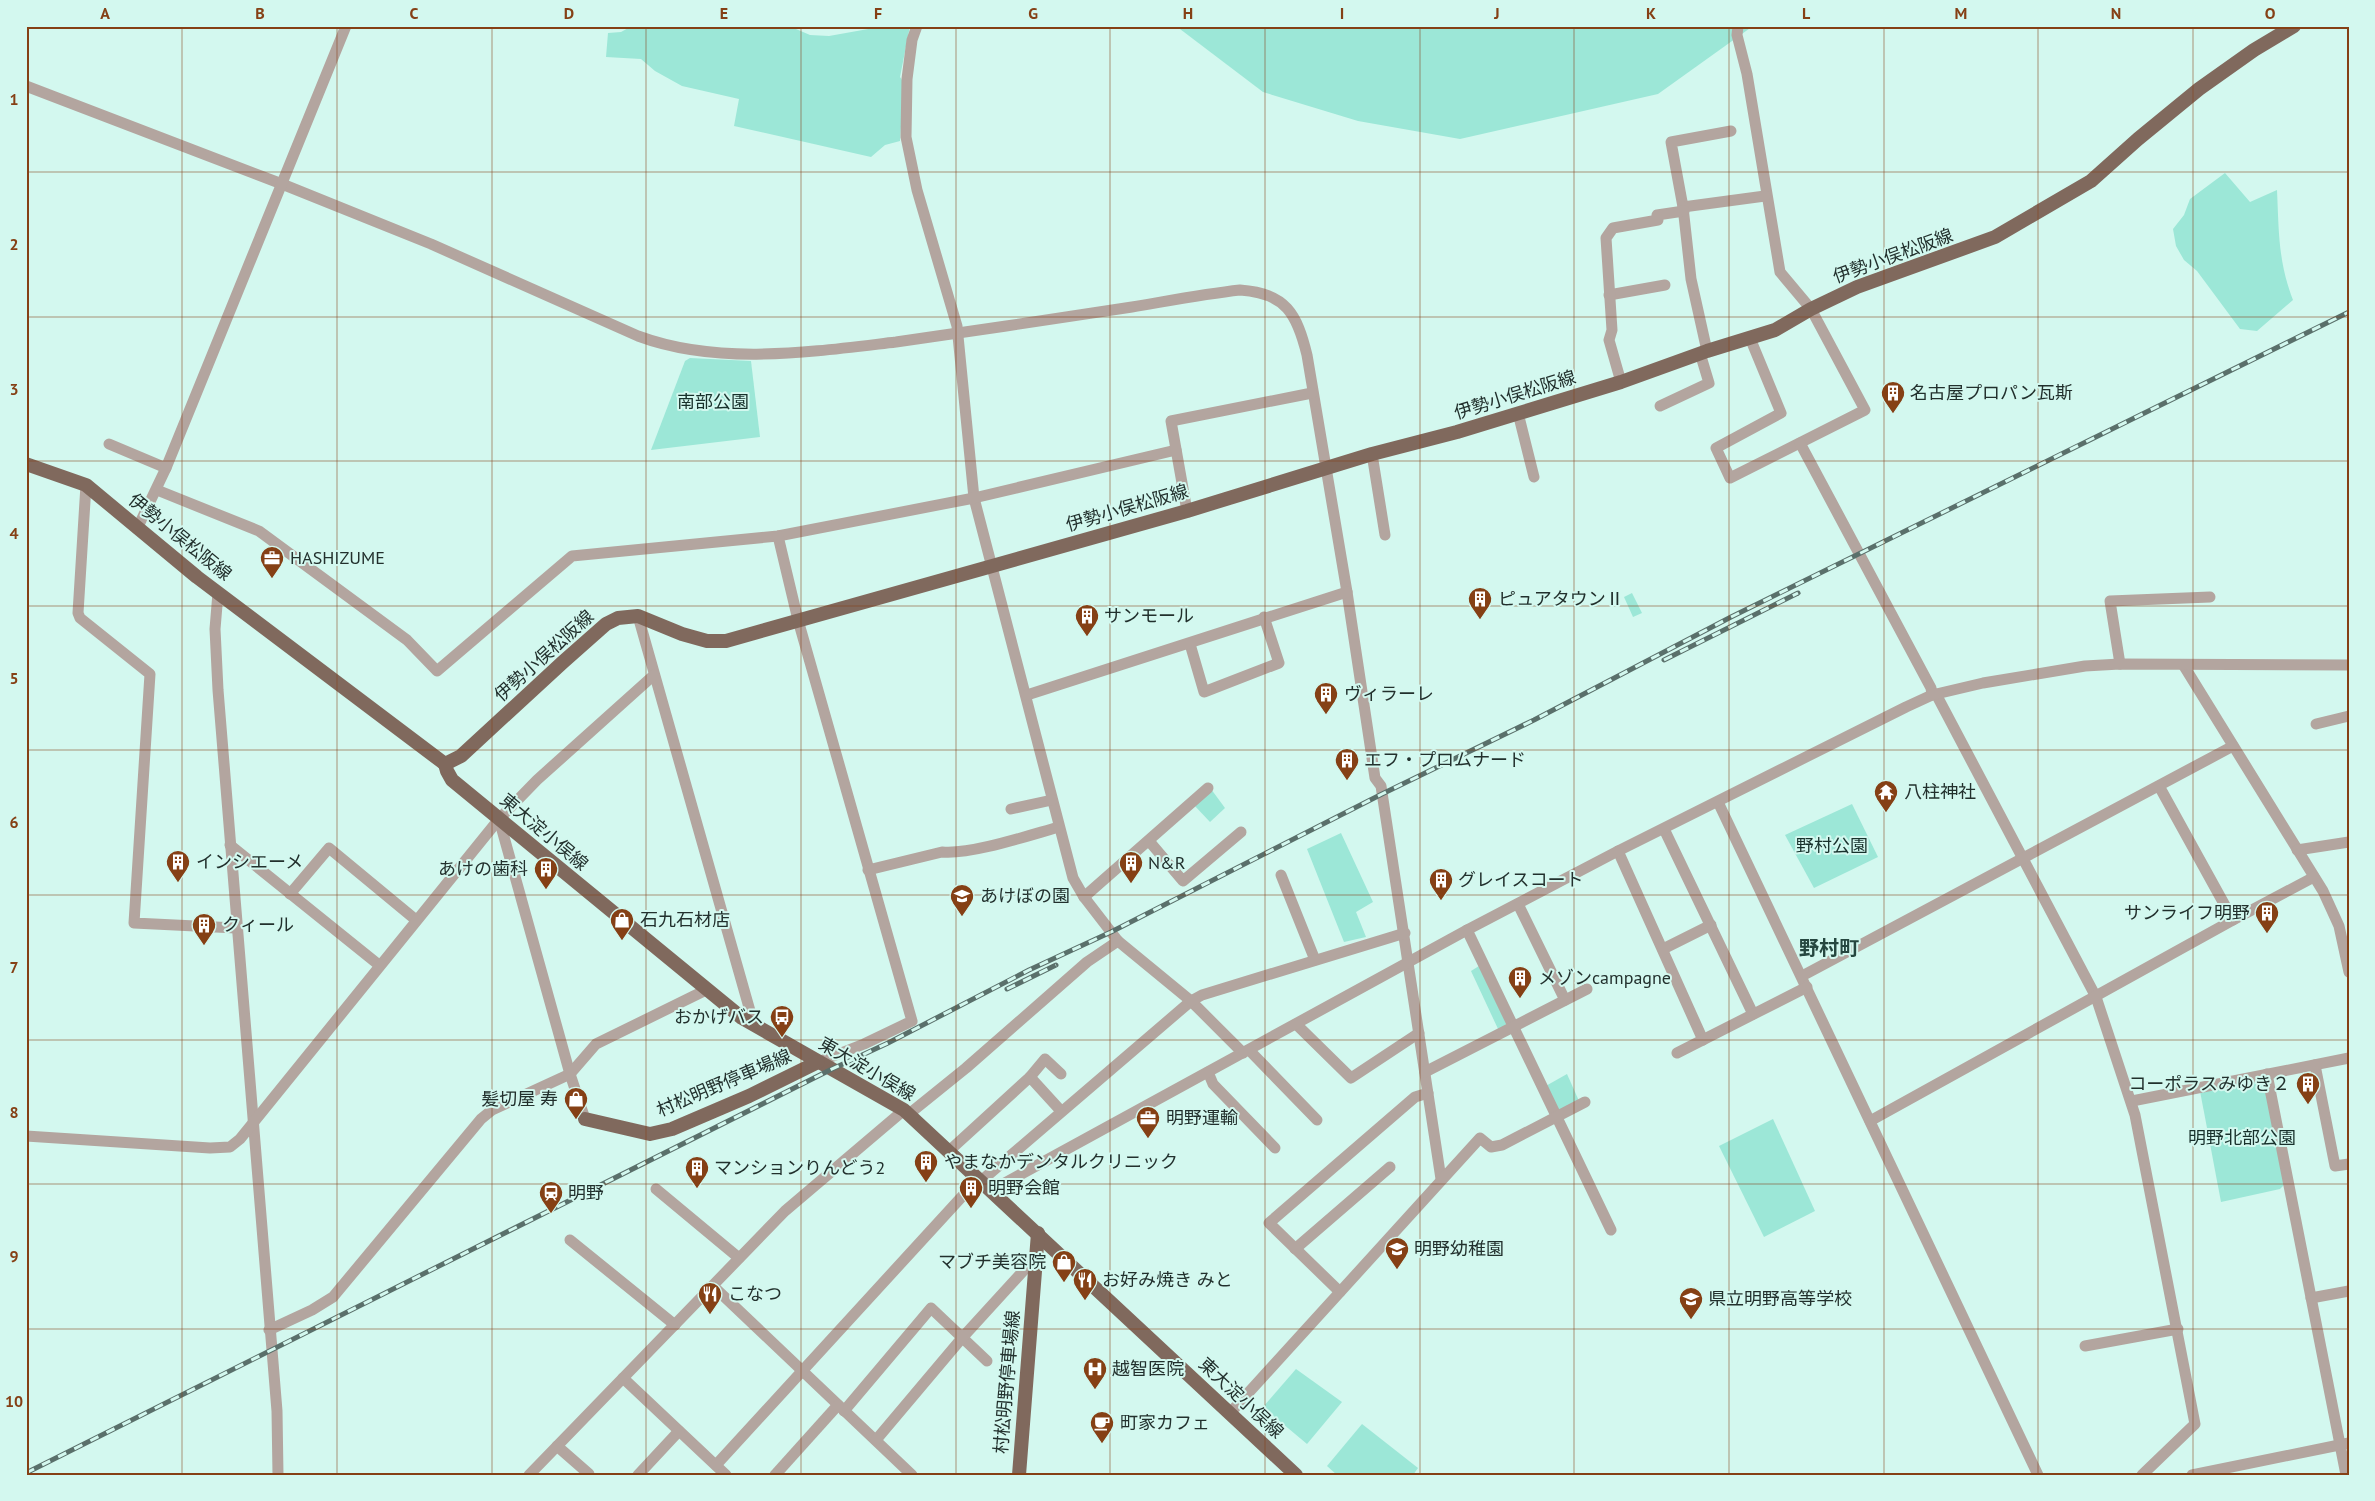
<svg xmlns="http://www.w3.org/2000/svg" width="2375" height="1501" viewBox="0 0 2375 1501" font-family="'PT Sans','Noto Sans JP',sans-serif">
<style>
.green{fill:#9ce7d7}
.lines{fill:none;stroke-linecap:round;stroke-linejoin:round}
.minor{stroke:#b3a59f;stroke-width:11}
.major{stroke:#80695d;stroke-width:14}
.rail-casing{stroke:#5a706b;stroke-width:5}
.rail{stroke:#d3f8ef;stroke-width:3;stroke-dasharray:9;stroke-linecap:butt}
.grid{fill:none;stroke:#854015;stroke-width:1;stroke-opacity:0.55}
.labels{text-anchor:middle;stroke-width:4;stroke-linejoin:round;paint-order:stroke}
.street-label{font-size:18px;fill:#22302d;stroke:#d3f8ef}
.poi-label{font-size:18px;fill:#22302d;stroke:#d3f8ef;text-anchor:start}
.park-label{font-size:18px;fill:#18312c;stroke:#d3f8ef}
.quarter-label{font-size:20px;font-weight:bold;fill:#264740;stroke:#d3f8ef}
.neatline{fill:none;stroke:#854015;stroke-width:2}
.grid-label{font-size:16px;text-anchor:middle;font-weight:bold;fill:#854015}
</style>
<rect width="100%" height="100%" fill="#d3f8ef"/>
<g class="green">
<polygon points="632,26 789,26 810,35 829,36 885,26 910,26 900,77 904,83 900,141 885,145 871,157 734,126 739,99 682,86 655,71 641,59 606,57 608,33 621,32"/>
<polygon points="1176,26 1753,26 1658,94 1460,139 1358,121 1263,92"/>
<path d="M2225 173 2250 202 2277 190C2279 232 2278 261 2293 300L2257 331 2240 329 2197 271 2184 260 2176 246 2173 229 2184 215 2190 199Z"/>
<polygon points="690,358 751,361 760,437 651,450 685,361"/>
<polygon points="1632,593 1642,613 1633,617 1624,597"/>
<polygon points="1211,789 1225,808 1210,822 1194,805"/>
<polygon points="1852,804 1878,857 1814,888 1785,835"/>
<polygon points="1341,833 1373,902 1356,912 1366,937 1344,942 1307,849"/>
<polygon points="1479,966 1508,1027 1499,1031 1471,971"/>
<polygon points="1567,1074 1579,1101 1558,1113 1544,1087"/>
<polygon points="2258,1081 2265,1087 2284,1185 2280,1189 2221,1202 2200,1091"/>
<polygon points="1773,1119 1815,1211 1764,1237 1719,1146"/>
<polygon points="1296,1369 1342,1402 1307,1444 1263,1407"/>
<polygon points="1362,1424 1418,1468 1413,1475 1337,1475 1327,1466"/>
</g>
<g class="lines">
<g class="minor">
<polyline points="917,26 912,40 907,79 906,137 917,190 957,326 974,498 1073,878 1084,897 1118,941 1191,1001 1243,1053"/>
<polyline points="1738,26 1737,35 1747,74 1780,272 1811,309 1865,410 1730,478 1716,448 1781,413 1750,338"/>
<path d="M26 86 282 184 431 244 638 336C719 366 811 352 896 342 975 331 1053 319 1132 307 1168 301 1204 294 1240 290 1286 293 1297 314 1307 355L1347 592 1375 778 1381 786 1441 1179"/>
<polyline points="1731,131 1671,142 1683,207 1765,196"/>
<polyline points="1683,207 1691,279 1707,351"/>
<polyline points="1609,295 1665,285"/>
<polyline points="1621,382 1609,340 1612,330 1606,238 1613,228 1658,220 1657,215 1684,211"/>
<polyline points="1660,406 1709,383 1700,353"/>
<polyline points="1518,413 1534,477"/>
<polyline points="1800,443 1931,688 1932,695"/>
<polyline points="109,444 166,468"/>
<polyline points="1372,454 1385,535"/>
<polyline points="86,485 78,613 80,618 150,674 134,923 236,928"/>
<polyline points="157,490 259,531 407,640 437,671 572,556 778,536 974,498 1176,450"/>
<polyline points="1187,511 1171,421 1312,393"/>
<polyline points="137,529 166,468 346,26"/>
<polyline points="778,536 798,620 912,1021 864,1044 818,1062"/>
<polyline points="218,593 215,629 218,690 277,1411 278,1475"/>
<polyline points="638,616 754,1025"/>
<polyline points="1190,644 1204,692 1279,663 1264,617"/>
<polyline points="2120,664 2110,601 2210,597"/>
<polyline points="2184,666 2323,891 2339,926 2349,972"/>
<polyline points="1936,694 2096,997 2135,1115 2195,1424 2142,1475"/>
<polyline points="1027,695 1347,592"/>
<polyline points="2316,724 2349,716"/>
<polyline points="2159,786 2233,920"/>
<polyline points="1718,802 2038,1475"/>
<polyline points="1011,809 1052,800"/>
<polyline points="499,819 570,1074 585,1119"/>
<polyline points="1664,829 1753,1014"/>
<polyline points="1149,841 1183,881 1241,832"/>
<polyline points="230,845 379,965"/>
<polyline points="2297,850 2349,842"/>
<polyline points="1618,851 1703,1040"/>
<path d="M868 870 942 852C970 855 1030 835 1059 827"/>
<polyline points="1281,875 1315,960"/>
<polyline points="290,894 329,848 416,920"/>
<polyline points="1084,897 1208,788"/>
<polyline points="1518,904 1565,1000"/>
<polyline points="1467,930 1611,1230"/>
<polyline points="1663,949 1711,925"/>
<polyline points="1802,976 2233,746"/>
<polyline points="1296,1024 1351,1078 1419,1033"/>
<polyline points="1249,1050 1317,1120"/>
<polyline points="1677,1053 1807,987"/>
<polyline points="2315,1065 2335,1166 2349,1164"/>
<polyline points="1208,1072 1213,1084 1275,1148"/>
<polyline points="1425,1072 1587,989"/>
<polyline points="2267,1074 2346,1475"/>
<polyline points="1030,1077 1045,1059 1061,1074"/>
<polyline points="2132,1101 2349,1058"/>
<polyline points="909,1114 966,1068 1087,962 1118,941"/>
<polyline points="1870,1121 2233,920 2314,877"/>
<polyline points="26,1136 210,1148 230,1147 240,1139 499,819 537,780 654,675"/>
<polyline points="949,1151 1030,1077 1061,1111"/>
<polyline points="981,1181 1191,1001 1202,995 1405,933"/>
<polyline points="656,1189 739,1258"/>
<polyline points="992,1190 1467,930 1618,851 1906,707 1932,695 1983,683 2085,666 2120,664 2349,665"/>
<polyline points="570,1240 675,1325"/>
<polyline points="1295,1249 1390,1167"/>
<polyline points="713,1286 912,1475"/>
<polyline points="1340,1292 1269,1223 1415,1097 1428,1093"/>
<polyline points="2311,1298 2349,1291"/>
<polyline points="269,1330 312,1310 333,1297 481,1119 492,1110 570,1074 596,1044 706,990"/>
<polyline points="2085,1346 2178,1329"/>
<polyline points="623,1378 726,1475"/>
<polyline points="844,1411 931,1308 987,1361"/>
<polyline points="1230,1413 1480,1138 1491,1147 1502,1145 1585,1102"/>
<polyline points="876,1440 962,1338 1036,1257"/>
<polyline points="557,1446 589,1474"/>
<polyline points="716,1465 979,1178"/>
<polyline points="529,1475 785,1211 904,1110"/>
<polyline points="638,1475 679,1431"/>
<polyline points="775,1475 838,1405"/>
<polyline points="2192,1475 2349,1443"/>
</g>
<g class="major">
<polyline points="26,464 86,485 197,577 445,764"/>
<polyline points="445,764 461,756 563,662 606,624 618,618 638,616 682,634 707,641 726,641 1187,511 1372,454 1457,432 1621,382 1707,351 1775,330 1811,309 1857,287 1995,237 2091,181 2138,139 2199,89 2254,50 2294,26"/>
<polyline points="445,764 447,771 452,780 742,1018 904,1110 1296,1475"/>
<polyline points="585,1119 650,1134 672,1129 749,1096 818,1062"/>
<polyline points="1019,1475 1038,1233"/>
</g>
<g class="rail-casing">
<g id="rail">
<polyline points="1664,660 1798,593"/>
<polyline points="1007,989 1056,965"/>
<polyline points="26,1473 830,1070 888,1043 1029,970 1111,932 1382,794 1534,720 1731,617 2349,312"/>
</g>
</g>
<use href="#rail" class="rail"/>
</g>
<path class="grid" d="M182 26V1475M337 26V1475M492 26V1475M646 26V1475M801 26V1475M956 26V1475M1110 26V1475M1265 26V1475M1420 26V1475M1574 26V1475M1729 26V1475M1884 26V1475M2038 26V1475M2193 26V1475M26 172H2349M26 317H2349M26 461H2349M26 606H2349M26 750H2349M26 895H2349M26 1040H2349M26 1184H2349M26 1329H2349"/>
<defs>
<g id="building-pin" transform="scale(1.25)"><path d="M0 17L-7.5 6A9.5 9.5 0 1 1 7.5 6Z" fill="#854015" stroke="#d3f8ef"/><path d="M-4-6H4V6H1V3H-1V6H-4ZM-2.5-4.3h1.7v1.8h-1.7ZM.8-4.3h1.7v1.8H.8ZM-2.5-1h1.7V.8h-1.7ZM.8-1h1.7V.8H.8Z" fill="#fff"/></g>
<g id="office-pin" transform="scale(1.25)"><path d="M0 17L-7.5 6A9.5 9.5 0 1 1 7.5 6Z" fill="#854015" stroke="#d3f8ef"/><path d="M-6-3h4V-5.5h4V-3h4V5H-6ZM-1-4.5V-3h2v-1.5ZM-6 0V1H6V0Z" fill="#fff"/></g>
<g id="temple-pin" transform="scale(1.25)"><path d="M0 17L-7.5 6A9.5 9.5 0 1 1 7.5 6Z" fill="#854015" stroke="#d3f8ef"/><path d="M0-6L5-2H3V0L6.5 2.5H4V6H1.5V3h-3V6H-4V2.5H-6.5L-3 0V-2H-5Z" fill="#fff"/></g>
<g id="school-pin" transform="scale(1.25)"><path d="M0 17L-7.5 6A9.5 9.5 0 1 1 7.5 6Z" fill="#854015" stroke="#d3f8ef"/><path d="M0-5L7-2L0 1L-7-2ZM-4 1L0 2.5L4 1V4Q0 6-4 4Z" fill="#fff"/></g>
<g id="shop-pin" transform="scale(1.25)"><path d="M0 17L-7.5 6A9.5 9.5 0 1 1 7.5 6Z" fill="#854015" stroke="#d3f8ef"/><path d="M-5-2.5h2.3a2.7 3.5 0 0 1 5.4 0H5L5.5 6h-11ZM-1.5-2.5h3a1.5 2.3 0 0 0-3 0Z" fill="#fff"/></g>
<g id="bus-pin" transform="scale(1.25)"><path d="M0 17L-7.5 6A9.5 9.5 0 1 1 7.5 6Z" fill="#854015" stroke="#d3f8ef"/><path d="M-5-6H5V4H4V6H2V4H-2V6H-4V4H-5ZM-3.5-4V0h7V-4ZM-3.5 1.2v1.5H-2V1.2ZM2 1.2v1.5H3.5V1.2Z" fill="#fff"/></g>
<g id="station-pin" transform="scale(1.25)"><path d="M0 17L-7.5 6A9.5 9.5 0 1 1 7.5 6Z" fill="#854015" stroke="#d3f8ef"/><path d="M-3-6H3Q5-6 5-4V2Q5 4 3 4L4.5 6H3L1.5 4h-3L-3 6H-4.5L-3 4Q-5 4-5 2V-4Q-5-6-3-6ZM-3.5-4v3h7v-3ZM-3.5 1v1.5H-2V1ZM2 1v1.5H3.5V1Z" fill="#fff"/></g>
<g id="restaurant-pin" transform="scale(1.25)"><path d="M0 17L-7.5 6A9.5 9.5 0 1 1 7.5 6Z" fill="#854015" stroke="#d3f8ef"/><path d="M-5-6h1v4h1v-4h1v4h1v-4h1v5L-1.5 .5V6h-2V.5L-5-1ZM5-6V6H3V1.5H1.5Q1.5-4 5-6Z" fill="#fff"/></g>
<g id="hospital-pin" transform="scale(1.25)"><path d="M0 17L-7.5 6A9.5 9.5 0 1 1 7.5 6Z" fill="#854015" stroke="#d3f8ef"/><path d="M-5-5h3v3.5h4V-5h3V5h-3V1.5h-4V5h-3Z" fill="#fff"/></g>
<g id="cafe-pin" transform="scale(1.25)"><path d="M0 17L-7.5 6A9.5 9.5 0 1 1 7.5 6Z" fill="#854015" stroke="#d3f8ef"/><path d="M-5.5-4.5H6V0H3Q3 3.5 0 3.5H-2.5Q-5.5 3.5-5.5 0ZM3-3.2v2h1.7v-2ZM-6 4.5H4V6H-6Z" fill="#fff"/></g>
</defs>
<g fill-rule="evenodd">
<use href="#building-pin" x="1893" y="393"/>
<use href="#office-pin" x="272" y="558"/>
<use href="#building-pin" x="1480" y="599"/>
<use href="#building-pin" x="1087" y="616"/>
<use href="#building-pin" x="1326" y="694"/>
<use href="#building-pin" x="1347" y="760"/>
<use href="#temple-pin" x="1886" y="792"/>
<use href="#building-pin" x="178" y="862"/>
<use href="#building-pin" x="1131" y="863"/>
<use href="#building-pin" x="546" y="869"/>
<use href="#building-pin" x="1441" y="880"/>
<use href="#school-pin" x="962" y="896"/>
<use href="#building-pin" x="2267" y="913"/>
<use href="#shop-pin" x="622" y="920"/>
<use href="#building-pin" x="204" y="925"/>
<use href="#building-pin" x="1520" y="978"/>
<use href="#bus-pin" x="782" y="1017"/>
<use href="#building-pin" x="2308" y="1084"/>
<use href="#shop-pin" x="576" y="1099"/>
<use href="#office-pin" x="1148" y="1118"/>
<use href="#building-pin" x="926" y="1162"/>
<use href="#building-pin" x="697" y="1168"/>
<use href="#building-pin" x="971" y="1188"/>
<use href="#station-pin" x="551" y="1193"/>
<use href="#school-pin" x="1397" y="1249"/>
<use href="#shop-pin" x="1064" y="1262"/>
<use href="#restaurant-pin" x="1085" y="1280"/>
<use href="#restaurant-pin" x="710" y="1294"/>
<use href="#school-pin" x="1691" y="1299"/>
<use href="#hospital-pin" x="1095" y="1369"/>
<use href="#cafe-pin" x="1102" y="1423"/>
</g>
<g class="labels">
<g class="street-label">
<text transform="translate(1893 256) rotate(-20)" y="6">伊勢小俣松阪線</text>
<text transform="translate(1515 395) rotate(-17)" y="6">伊勢小俣松阪線</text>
<text transform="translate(1127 508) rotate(-16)" y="6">伊勢小俣松阪線</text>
<text transform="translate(180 537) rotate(39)" y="6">伊勢小俣松阪線</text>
<text transform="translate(544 656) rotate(-42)" y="6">伊勢小俣松阪線</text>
<text transform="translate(544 832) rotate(40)" y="6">東大淀小俣線</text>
<text transform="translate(867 1069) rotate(30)" y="6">東大淀小俣線</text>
<text transform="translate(724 1083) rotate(-23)" y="6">村松明野停車場線</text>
<text transform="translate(1007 1382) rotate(-85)" y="6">村松明野停車場線</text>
<text transform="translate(1241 1398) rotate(43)" y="6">東大淀小俣線</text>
</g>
<g class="poi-label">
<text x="1910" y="399">名古屋プロパン瓦斯</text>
<text x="290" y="564">HASHIZUME</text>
<text x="1498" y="605">ピュアタウンⅡ</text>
<text x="1104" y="622">サンモール</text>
<text x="1344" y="700">ヴィラーレ</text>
<text x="1364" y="766">エフ・プロムナード</text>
<text x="1904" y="798">八柱神社</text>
<text x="196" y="868">インシエーメ</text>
<text x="1148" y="869">N&amp;R</text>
<text x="528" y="875" text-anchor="end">あけの歯科</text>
<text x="1458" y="886">グレイスコート</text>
<text x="980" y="902">あけぼの園</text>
<text x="2250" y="919" text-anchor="end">サンライフ明野</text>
<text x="640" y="926">石九石材店</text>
<text x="222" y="931">クィール</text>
<text x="1538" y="984">メゾンcampagne</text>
<text x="764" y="1023" text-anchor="end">おかげバス</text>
<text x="2290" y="1090" text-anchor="end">コーポラスみゆき２</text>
<text x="558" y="1105" text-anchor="end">髪切屋 寿</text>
<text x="1166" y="1124">明野運輸</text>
<text x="944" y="1168">やまなかデンタルクリニック</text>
<text x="714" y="1174">マンションりんどう2</text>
<text x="988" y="1194">明野会館</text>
<text x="568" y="1199">明野</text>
<text x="1414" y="1255">明野幼稚園</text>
<text x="1046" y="1268" text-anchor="end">マブチ美容院</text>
<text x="1102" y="1286">お好み焼き みと</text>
<text x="728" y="1300">こなつ</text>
<text x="1708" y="1305">県立明野高等学校</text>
<text x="1112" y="1375">越智医院</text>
<text x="1120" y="1429">町家カフェ</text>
</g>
<g class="park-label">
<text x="713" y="408">南部公園</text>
<text x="1832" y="852">野村公園</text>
<text x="2242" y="1144">明野北部公園</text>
</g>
<g class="quarter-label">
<text x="1829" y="955">野村町</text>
</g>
</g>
<rect width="2375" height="1501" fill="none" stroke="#d3f8ef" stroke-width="55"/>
<rect x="28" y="28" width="2320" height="1446" class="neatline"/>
<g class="grid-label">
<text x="105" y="19">A</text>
<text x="260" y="19">B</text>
<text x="414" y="19">C</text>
<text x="569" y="19">D</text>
<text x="724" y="19">E</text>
<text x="878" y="19">F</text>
<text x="1033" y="19">G</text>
<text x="1188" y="19">H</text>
<text x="1342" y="19">I</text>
<text x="1497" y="19">J</text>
<text x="1651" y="19">K</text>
<text x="1806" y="19">L</text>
<text x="1961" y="19">M</text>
<text x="2116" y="19">N</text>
<text x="2270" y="19">O</text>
<text x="14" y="105">1</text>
<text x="14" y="250">2</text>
<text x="14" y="395">3</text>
<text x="14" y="539">4</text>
<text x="14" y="684">5</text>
<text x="14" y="828">6</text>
<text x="14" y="973">7</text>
<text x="14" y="1118">8</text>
<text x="14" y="1262">9</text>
<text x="14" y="1407">10</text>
</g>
</svg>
